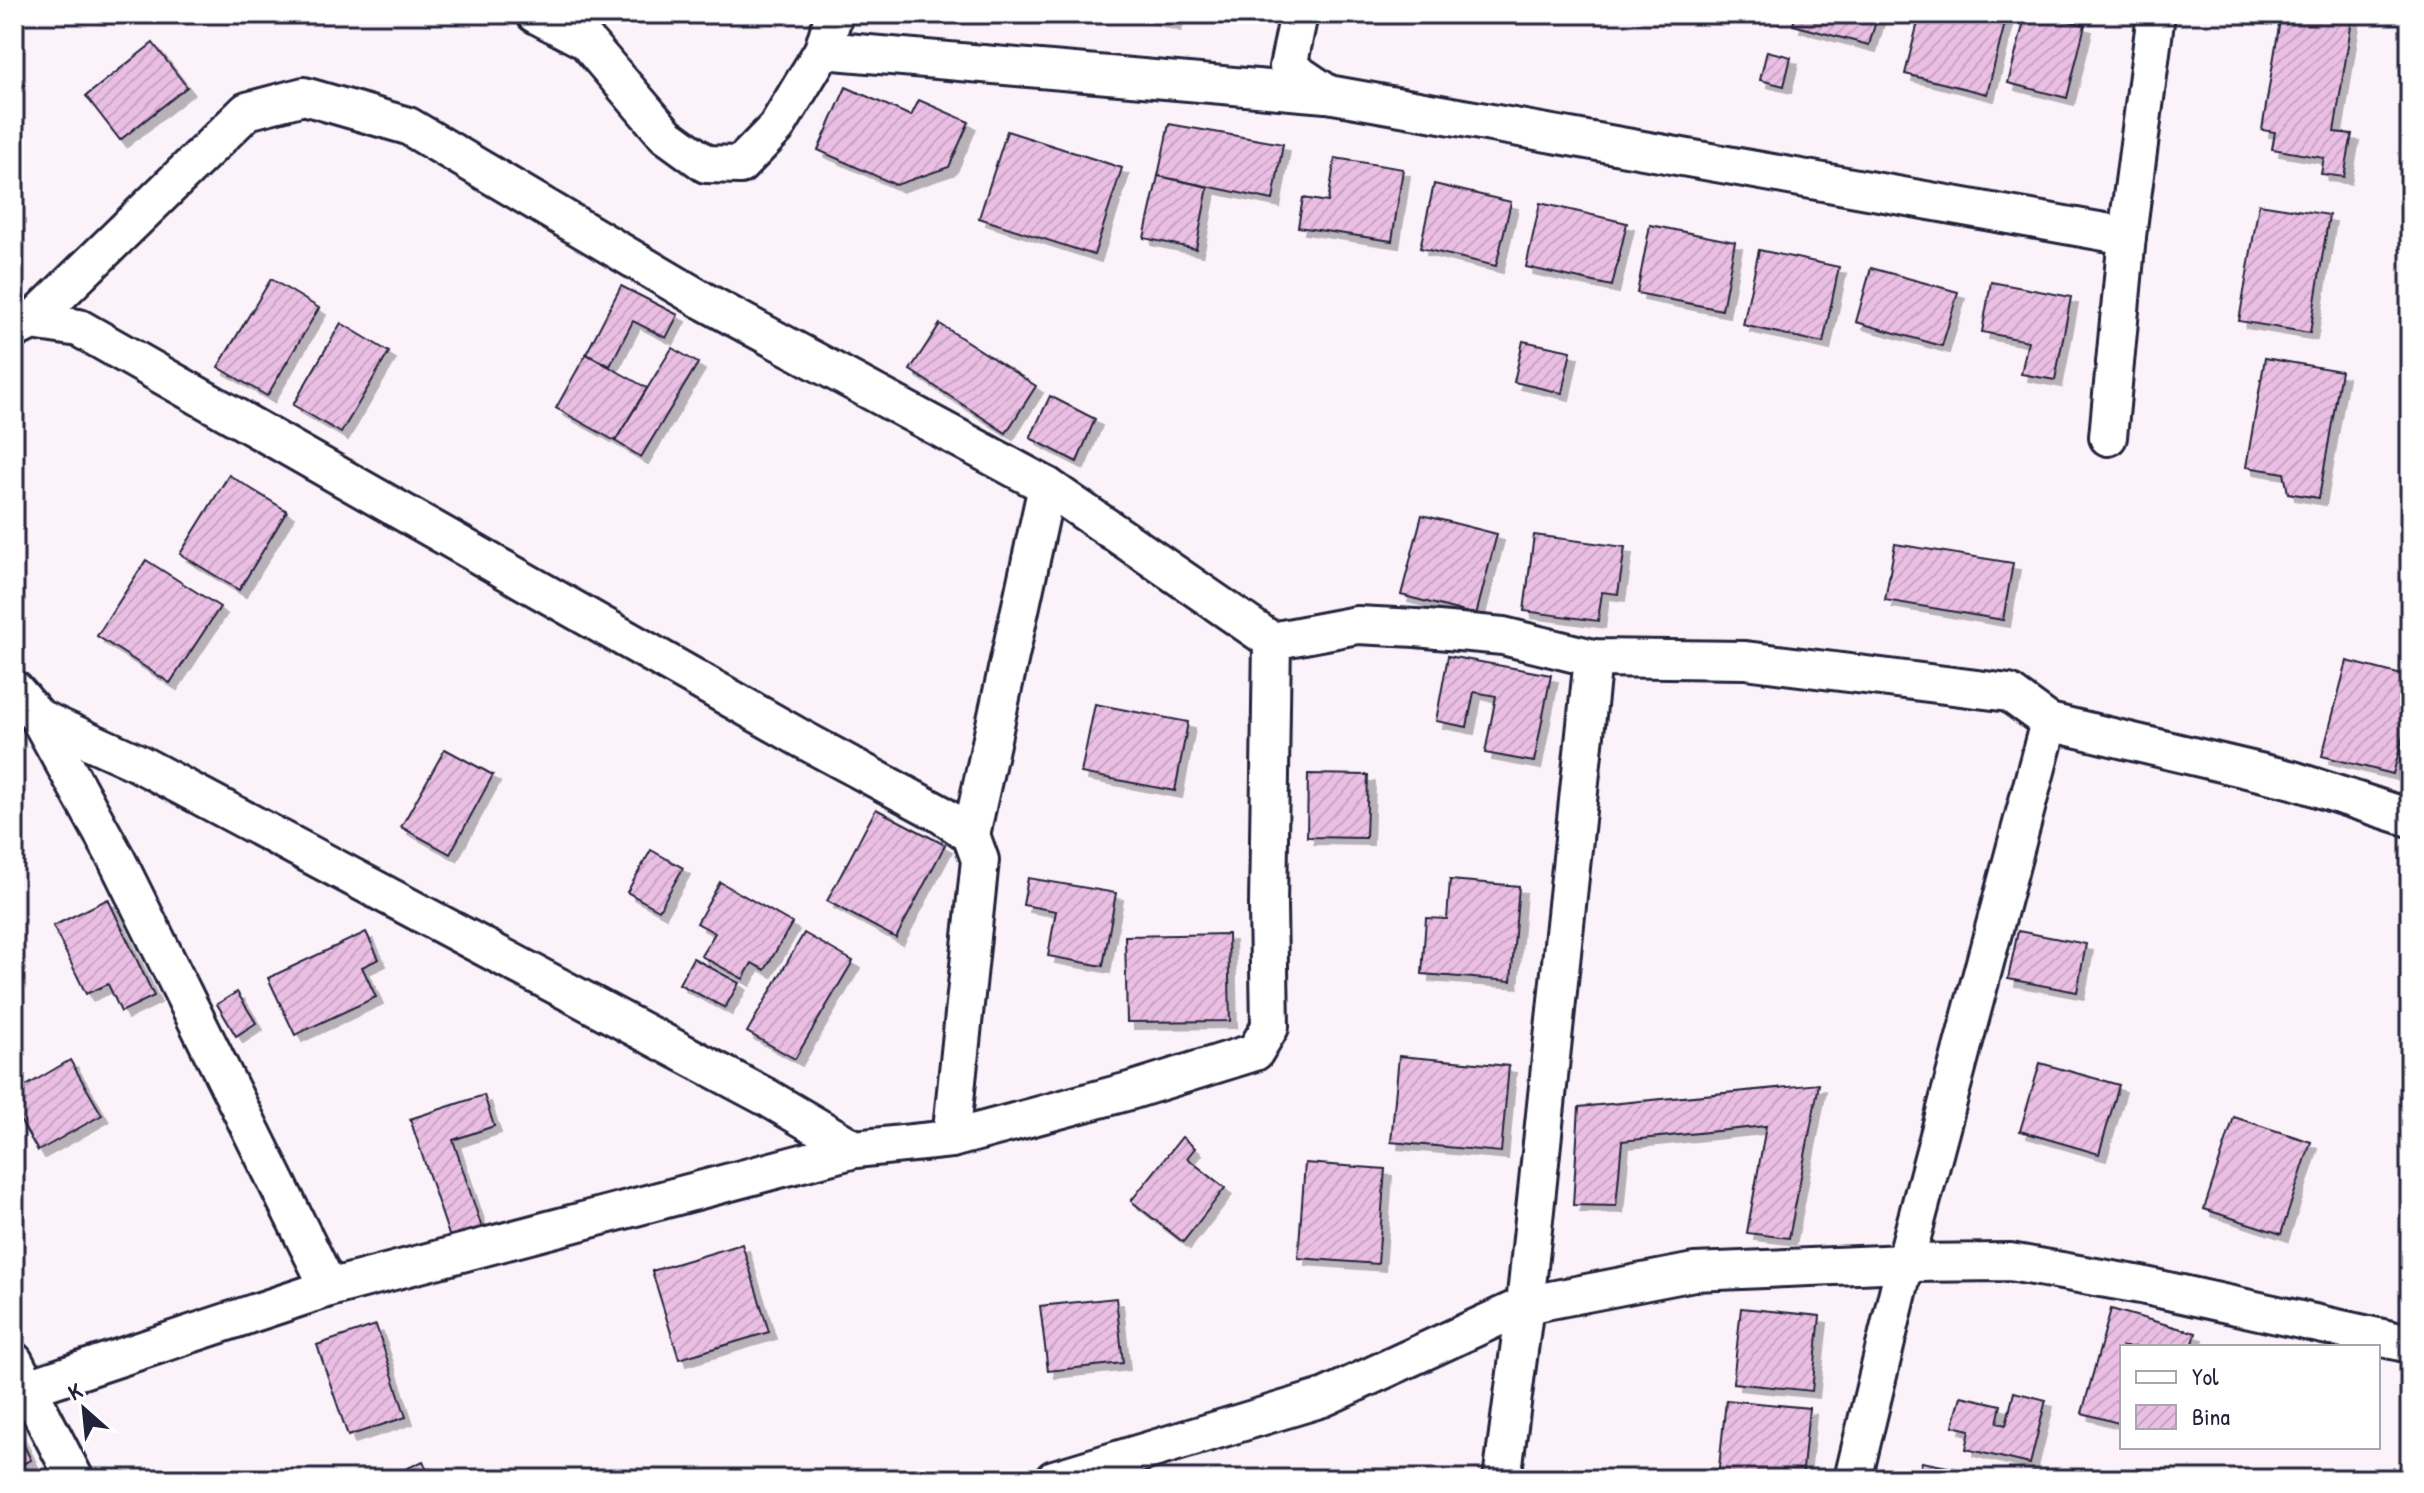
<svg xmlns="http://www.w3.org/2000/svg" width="2424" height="1493" viewBox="0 0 2424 1493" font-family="'Patrick Hand',sans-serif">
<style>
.building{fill:url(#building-hatch);stroke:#22223b;stroke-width:2;filter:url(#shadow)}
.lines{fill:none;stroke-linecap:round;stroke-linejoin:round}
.street-casing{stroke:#22223b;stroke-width:42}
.street{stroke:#fff;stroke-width:36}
</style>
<defs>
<pattern id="building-hatch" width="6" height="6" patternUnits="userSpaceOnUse" patternTransform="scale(2)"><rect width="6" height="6" fill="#ebbfe4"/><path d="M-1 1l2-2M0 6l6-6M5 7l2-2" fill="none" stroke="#c9a4c4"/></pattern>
<filter id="shadow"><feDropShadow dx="7" dy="7" stdDeviation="0" flood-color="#0004"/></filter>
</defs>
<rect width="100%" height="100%" fill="#fbf2fa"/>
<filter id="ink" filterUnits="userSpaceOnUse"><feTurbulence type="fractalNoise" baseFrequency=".0125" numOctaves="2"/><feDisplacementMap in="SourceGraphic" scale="16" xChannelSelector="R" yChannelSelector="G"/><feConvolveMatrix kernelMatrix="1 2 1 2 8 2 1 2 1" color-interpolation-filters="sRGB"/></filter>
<g filter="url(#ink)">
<g class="building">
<polygon points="1138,14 1177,14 1174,24"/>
<polygon points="1796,14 1878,14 1869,45 1793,25"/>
<polygon points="1920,14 2007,15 1987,94 1905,74"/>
<polygon points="2026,14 2041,14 2085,25 2067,98 2008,83"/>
<polygon points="2281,14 2353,14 2334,132 2352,134 2344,177 2321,174 2324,158 2272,149 2275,132 2262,130"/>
<polygon points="153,43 187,87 120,140 86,96"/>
<polygon points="1767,51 1791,57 1784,86 1760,80"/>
<polygon points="846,87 911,116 919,100 969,122 949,167 896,185 818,150"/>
<polygon points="1169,124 1283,144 1273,200 1158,176"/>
<polygon points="1007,131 1122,168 1094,255 979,218"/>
<polygon points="1335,158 1403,169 1392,241 1298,227 1303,198 1328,202"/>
<polygon points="1158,176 1208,187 1196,249 1144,238"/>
<polygon points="1434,184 1511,202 1496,266 1420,248"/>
<polygon points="1540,203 1627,223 1612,286 1526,267"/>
<polygon points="2259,204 2329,215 2310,333 2239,321"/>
<polygon points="1650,225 1735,242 1722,310 1637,293"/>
<polygon points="1759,250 1839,267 1823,343 1743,325"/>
<polygon points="1871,268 1958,292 1942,346 1856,322"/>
<polygon points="271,279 319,308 267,396 218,367"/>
<polygon points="1991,282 2071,297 2055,380 2021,374 2028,341 1982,332"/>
<polygon points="621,286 678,315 666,338 633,321 610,366 586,354"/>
<polygon points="341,323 389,352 341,433 293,405"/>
<polygon points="940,324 1036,386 1006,433 910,370"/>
<polygon points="1523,341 1571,351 1562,393 1514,382"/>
<polygon points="672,348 698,363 641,457 615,441"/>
<polygon points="586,354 647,388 615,441 556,408"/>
<polygon points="2265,358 2341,371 2319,498 2288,493 2284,473 2246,467"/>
<polygon points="1050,396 1095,419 1077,462 1030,438"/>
<polygon points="229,475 287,511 239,590 180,554"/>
<polygon points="1422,515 1497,534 1476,615 1401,595"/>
<polygon points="1534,535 1625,547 1618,594 1602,592 1598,621 1524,611"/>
<polygon points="1895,544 2013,563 2003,620 1885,600"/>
<polygon points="146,560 220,607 170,683 97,636"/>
<polygon points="1448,656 1551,675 1534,762 1485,753 1496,696 1474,692 1467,727 1436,721"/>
<polygon points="2347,661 2410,677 2410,710 2393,774 2322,756"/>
<polygon points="1095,704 1188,722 1175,791 1081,773"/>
<polygon points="445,749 493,775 450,854 401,827"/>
<polygon points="1308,774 1368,775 1366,838 1307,837"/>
<polygon points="876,809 945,845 896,938 827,901"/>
<polygon points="651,850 683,868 659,910 627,892"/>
<polygon points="1028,878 1116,893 1103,966 1048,956 1056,911 1023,905"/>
<polygon points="1450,880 1519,886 1511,981 1422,974 1426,918 1447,919"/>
<polygon points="720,882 792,923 765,970 752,963 743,979 701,956 715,933 697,923"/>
<polygon points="108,899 154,996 121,1012 108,984 86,994 53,926"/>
<polygon points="2018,931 2086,944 2077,992 2008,979"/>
<polygon points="366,932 379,959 362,967 376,997 295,1035 268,978"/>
<polygon points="804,933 853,961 795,1059 747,1032"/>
<polygon points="1228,934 1230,1021 1127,1022 1125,936"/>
<polygon points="693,958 739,983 725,1008 679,984"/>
<polygon points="237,992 256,1023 236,1036 217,1004"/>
<polygon points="1399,1056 1509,1066 1501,1152 1391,1142"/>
<polygon points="70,1060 102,1115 38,1151 14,1110 14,1093"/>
<polygon points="2040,1063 2119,1085 2099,1154 2020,1131"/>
<polygon points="1819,1084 1789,1238 1747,1233 1766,1126 1622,1141 1616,1206 1573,1205 1579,1107"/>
<polygon points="484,1095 494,1126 453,1140 485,1237 453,1247 410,1119"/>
<polygon points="2234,1117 2311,1142 2281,1234 2204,1209"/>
<polygon points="1182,1137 1195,1148 1187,1158 1225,1188 1183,1242 1131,1201"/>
<polygon points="1305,1163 1385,1169 1378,1264 1298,1258"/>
<polygon points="742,1244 769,1332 679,1359 652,1271"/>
<polygon points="1116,1298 1123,1363 1048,1371 1040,1306"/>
<polygon points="1741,1308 1820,1316 1812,1391 1733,1383"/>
<polygon points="2111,1309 2196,1333 2192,1347 2122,1347 2122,1424 2082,1413"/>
<polygon points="376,1325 406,1417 348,1436 317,1345"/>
<polygon points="2014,1392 2046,1400 2030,1464 1966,1449 1970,1430 1953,1426 1961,1396 2001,1405 1997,1423 2006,1425"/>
<polygon points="1726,1400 1809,1408 1802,1479 1718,1477"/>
<polygon points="14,1425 31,1460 14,1468"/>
<polygon points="423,1461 431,1479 384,1479"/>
<polygon points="1922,1462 2003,1478 1918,1479"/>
</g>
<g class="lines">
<g class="street-casing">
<g id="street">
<polyline points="535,14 586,41 666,135 706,164 740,165 776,128 823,50 834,14"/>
<polyline points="1299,14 1288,67 1328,94 2127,236"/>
<polyline points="823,50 1326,94"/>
<polyline points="32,321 247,111 304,96 408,126 702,300 1047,486 1272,641"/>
<polyline points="16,329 32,321 79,328 802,739 939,813 971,835 980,860 951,1139"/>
<polyline points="2108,437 2127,236 2156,14"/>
<polyline points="14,689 39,718 136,762 768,1098 855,1149"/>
<polyline points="39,718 117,860 329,1288"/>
<polyline points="971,835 1047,486"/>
<polyline points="14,1361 75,1479"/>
<polyline points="28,1388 329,1288 855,1149 951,1139 1133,1090 1255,1052 1270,1027 1268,906 1272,641 1357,625 1416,628 1503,636 1593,658 1745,660 2009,693 2049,722 2293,780 2410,818"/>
<polyline points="1054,1479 1323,1398 1525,1305 1694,1272 1905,1263 2010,1262 2141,1285 2410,1344"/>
<polyline points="1502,1479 1525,1305 1593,658"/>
<polyline points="1853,1479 1905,1263 2049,722"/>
</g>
</g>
<use href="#street" class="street"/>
</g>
</g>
<rect width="2424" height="1493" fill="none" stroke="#fff" stroke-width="48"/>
<rect x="24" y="24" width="2376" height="1445" fill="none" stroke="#22223b" stroke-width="3" filter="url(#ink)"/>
<rect x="2120" y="1345" width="260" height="104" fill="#ffffff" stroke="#a7a7b1" stroke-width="2"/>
<rect x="2136" y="1371" width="40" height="12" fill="#ffffff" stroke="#a7a7b1" stroke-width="2"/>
<text x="2192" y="1385" font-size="24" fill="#22223b">Yol</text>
<rect x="2136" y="1405" width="40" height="24" fill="url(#building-hatch)" stroke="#a7a7b1" stroke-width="2"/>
<text x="2192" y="1425" font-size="24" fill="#22223b">Bina</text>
<g transform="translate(84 1409) rotate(333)" stroke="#ffffff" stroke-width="6" paint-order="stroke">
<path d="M0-6L14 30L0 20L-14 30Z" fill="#22223b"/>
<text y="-12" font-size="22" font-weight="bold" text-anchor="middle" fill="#22223b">K</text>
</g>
</svg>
